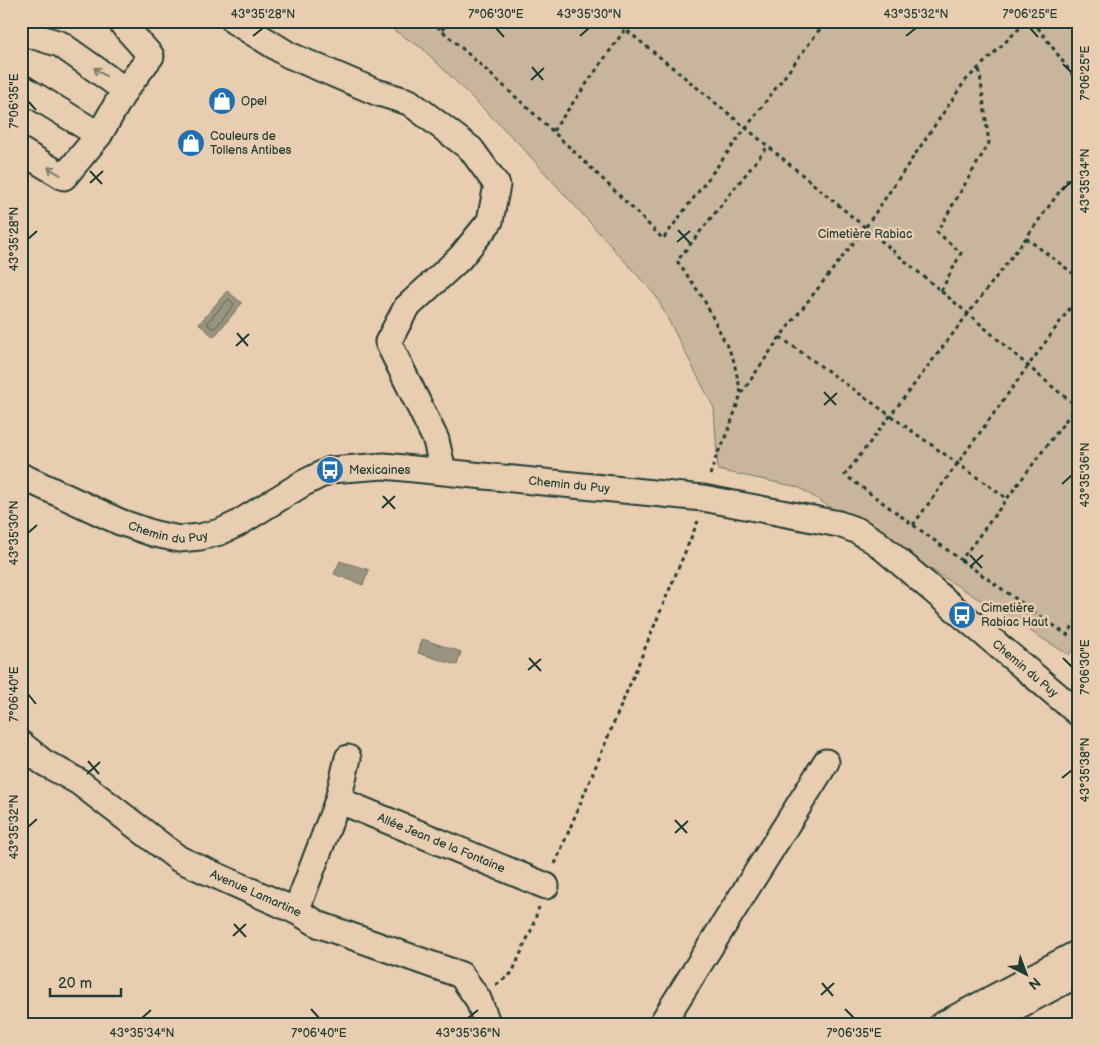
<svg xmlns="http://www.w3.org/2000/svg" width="1099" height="1046" viewBox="0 0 1099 1046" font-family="'Balsamiq Sans',sans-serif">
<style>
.green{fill:#c8b59b;stroke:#747968}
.water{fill:#99947f;stroke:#687161}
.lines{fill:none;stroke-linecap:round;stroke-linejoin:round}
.shore{stroke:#506052;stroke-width:1}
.minor-casing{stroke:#1f3d34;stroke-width:29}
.path{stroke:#1f3d34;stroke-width:3;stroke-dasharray:4 4;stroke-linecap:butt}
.minor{stroke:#e9cdb0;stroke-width:25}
.oneway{stroke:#7a7e6c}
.ticks{fill:none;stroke:#1f3d34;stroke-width:2}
.labels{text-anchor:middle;stroke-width:5;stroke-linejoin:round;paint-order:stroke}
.poi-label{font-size:12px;fill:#1f3d34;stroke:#e9cdb0;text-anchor:start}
.park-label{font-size:12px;fill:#274339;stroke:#e9cdb0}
.street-label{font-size:12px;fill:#1f3d34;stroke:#e9cdb0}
.neatline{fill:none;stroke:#1f3d34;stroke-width:2}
.ticks-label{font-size:12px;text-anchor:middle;fill:#1f3d34}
</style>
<rect width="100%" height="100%" fill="#e9cdb0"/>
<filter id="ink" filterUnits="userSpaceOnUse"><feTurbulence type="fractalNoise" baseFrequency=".02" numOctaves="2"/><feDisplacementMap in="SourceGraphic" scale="10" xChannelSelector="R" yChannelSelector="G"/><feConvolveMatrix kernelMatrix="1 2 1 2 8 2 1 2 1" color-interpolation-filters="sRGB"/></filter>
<g filter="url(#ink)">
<polygon class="green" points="379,21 1078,21 1078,642 1069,655 798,487 718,470 714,408 656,296 520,145 422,48"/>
<g class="water">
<polygon points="227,291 242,303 214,337 199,324"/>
<polygon points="340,561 369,570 363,585 334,574"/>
<polygon points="422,639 461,652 457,665 418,653"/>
</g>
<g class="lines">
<polygon class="shore" points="229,299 233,303 234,305 215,328 212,328 208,325 208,322"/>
<g class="minor-casing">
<g id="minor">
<polyline points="120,21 151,56 125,90"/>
<polyline points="234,21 289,55 376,92 409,102 471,149 497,185 490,221 460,258 406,308 388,342 436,440 443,471"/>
<polyline points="21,32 60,44 125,90 99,135 64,177 21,151"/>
<polyline points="21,87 99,135"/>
<path id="s1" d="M21 476 120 522 155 534 179 539 200 537 220 532 237 524 302 484 330 470 384 466 703 498 839 524 858 531 876 542 1078 713"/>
<path id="s2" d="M21 744 43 762 79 782 179 859 296 911 320 925 461 975 478 999 488 1025"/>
<path id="s3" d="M338 800 546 886"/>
<polyline points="296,911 338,800 348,758"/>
<polyline points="661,1025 826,762"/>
<polyline points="942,1025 1078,953"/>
<polyline points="982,1025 1078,974"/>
</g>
</g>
<g class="path">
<path d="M431 21C511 91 588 163 663 239L826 21"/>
<path d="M615 21C731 114 845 211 959 306 999 339 1036 375 1078 407"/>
<polyline points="1033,21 1078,82"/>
<polyline points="442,30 449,21"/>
<polyline points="553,131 631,21"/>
<polyline points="1078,166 1026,238 845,475 961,560 1078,404"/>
<polyline points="1026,238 1078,277"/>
<polyline points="941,291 961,253 937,232 989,143 979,67"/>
<polyline points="780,337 1006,498"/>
<polyline points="741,393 733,358 703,298 677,261 768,146"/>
<polyline points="710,475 717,454 725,440 741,394 780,337 865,228 965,81 1027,21"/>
<polyline points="913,525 1078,297"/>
<polyline points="961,560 1067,635 1078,618"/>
<polyline points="555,864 698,521"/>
<polyline points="496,985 512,973 532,928 539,907"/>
</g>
<use href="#minor" class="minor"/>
</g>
<defs><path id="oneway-shaft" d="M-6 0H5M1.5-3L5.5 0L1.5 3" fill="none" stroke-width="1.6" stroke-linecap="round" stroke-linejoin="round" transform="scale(1.25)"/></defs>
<g class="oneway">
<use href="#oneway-shaft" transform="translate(100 72) rotate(-145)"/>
<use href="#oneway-shaft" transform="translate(54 171) rotate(-149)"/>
</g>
</g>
<path class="ticks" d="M496 28 504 37M1030 28 1038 37M253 36 263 28M580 36 589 28M906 36 916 28M1063 64 1072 73M532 67 543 80M531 80 544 68M28 101 36 110M90 171 102 184M90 183 103 171M1062 190 1072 181M678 230 690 243M28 239 37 231M677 242 690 231M237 333 248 346M236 346 249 334M824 392 836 405M824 405 837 393M1062 484 1072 475M383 496 395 509M382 508 395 496M28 533 37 525M970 555 982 568M970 567 983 555M529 658 541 671M1063 658 1072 667M528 670 541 659M28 694 36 704M88 761 99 774M87 774 100 762M1062 778 1072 770M675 820 687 833M28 827 37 819M675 833 688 821M234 924 246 937M233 936 246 924M822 983 833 996M821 995 834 983M311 1009 319 1018M845 1009 854 1018M142 1018 151 1010M468 1018 478 1010"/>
<defs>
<g id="shop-disc" transform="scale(1.4375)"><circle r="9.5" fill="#1f6fb2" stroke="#e9cdb0"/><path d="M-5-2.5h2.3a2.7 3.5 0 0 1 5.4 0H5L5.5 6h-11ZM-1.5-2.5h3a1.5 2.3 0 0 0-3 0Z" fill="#fff"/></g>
<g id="bus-disc" transform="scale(1.4375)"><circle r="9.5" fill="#1f6fb2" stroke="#e9cdb0"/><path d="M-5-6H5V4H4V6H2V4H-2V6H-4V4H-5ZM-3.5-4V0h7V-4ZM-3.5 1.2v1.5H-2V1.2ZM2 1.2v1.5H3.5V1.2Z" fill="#fff"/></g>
</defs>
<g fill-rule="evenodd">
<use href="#shop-disc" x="222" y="101"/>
<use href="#shop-disc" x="191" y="143"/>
<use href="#bus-disc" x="330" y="470"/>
<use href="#bus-disc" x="962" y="615"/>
</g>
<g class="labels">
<g class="poi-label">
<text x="241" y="105">Opel</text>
<text x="210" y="140">Couleurs de<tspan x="210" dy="14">Tollens Antibes</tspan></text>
<text x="349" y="474">Mexicaines</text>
<text x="981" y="612">Cimetière<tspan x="981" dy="14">Rabiac Haut</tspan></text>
</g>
<g class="park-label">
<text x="865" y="238">Cimetière Rabiac</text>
</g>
<g class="street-label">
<text dy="4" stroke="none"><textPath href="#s1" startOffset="579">Chemin du Puy</textPath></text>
<text dy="4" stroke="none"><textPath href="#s1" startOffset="159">Chemin du Puy</textPath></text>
<text dy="4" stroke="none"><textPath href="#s1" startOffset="1089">Chemin du Puy</textPath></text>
<text dy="4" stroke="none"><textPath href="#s3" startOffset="112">Allée Jean de la Fontaine</textPath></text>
<text dy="4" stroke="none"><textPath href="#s2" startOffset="280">Avenue Lamartine</textPath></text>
</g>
</g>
<rect width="1099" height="1046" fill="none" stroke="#e9cdb0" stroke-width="55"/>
<g transform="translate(1026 974) rotate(138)" stroke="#e9cdb0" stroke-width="4" paint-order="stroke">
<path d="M0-4L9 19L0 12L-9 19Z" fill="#1f3d34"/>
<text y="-8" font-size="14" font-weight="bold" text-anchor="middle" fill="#1f3d34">N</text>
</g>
<path d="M50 988v8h71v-8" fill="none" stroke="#1f3d34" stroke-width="2.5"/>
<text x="58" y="988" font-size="15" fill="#1f3d34" stroke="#e9cdb0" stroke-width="4" paint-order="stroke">20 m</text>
<rect x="28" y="28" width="1044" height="990" class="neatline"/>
<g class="ticks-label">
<text x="263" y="18">43°35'28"N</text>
<text x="496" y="18">7°06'30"E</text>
<text x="589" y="18">43°35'30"N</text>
<text x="916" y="18">43°35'32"N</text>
<text x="1030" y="18">7°06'25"E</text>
<text transform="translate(1085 73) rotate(-90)" y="4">7°06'25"E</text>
<text transform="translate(14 101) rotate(-90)" y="4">7°06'35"E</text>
<text transform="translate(1085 181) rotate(-90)" y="4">43°35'34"N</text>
<text transform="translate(14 239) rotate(-90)" y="4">43°35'28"N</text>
<text transform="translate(1085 475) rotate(-90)" y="4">43°35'36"N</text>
<text transform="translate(14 533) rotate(-90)" y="4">43°35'30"N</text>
<text transform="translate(1085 667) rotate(-90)" y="4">7°06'30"E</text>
<text transform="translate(14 694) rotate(-90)" y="4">7°06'40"E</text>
<text transform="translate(1085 770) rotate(-90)" y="4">43°35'38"N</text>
<text transform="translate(14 827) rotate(-90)" y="4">43°35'32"N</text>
<text x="142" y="1037">43°35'34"N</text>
<text x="319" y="1037">7°06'40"E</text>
<text x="468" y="1037">43°35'36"N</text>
<text x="854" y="1037">7°06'35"E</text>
</g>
</svg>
